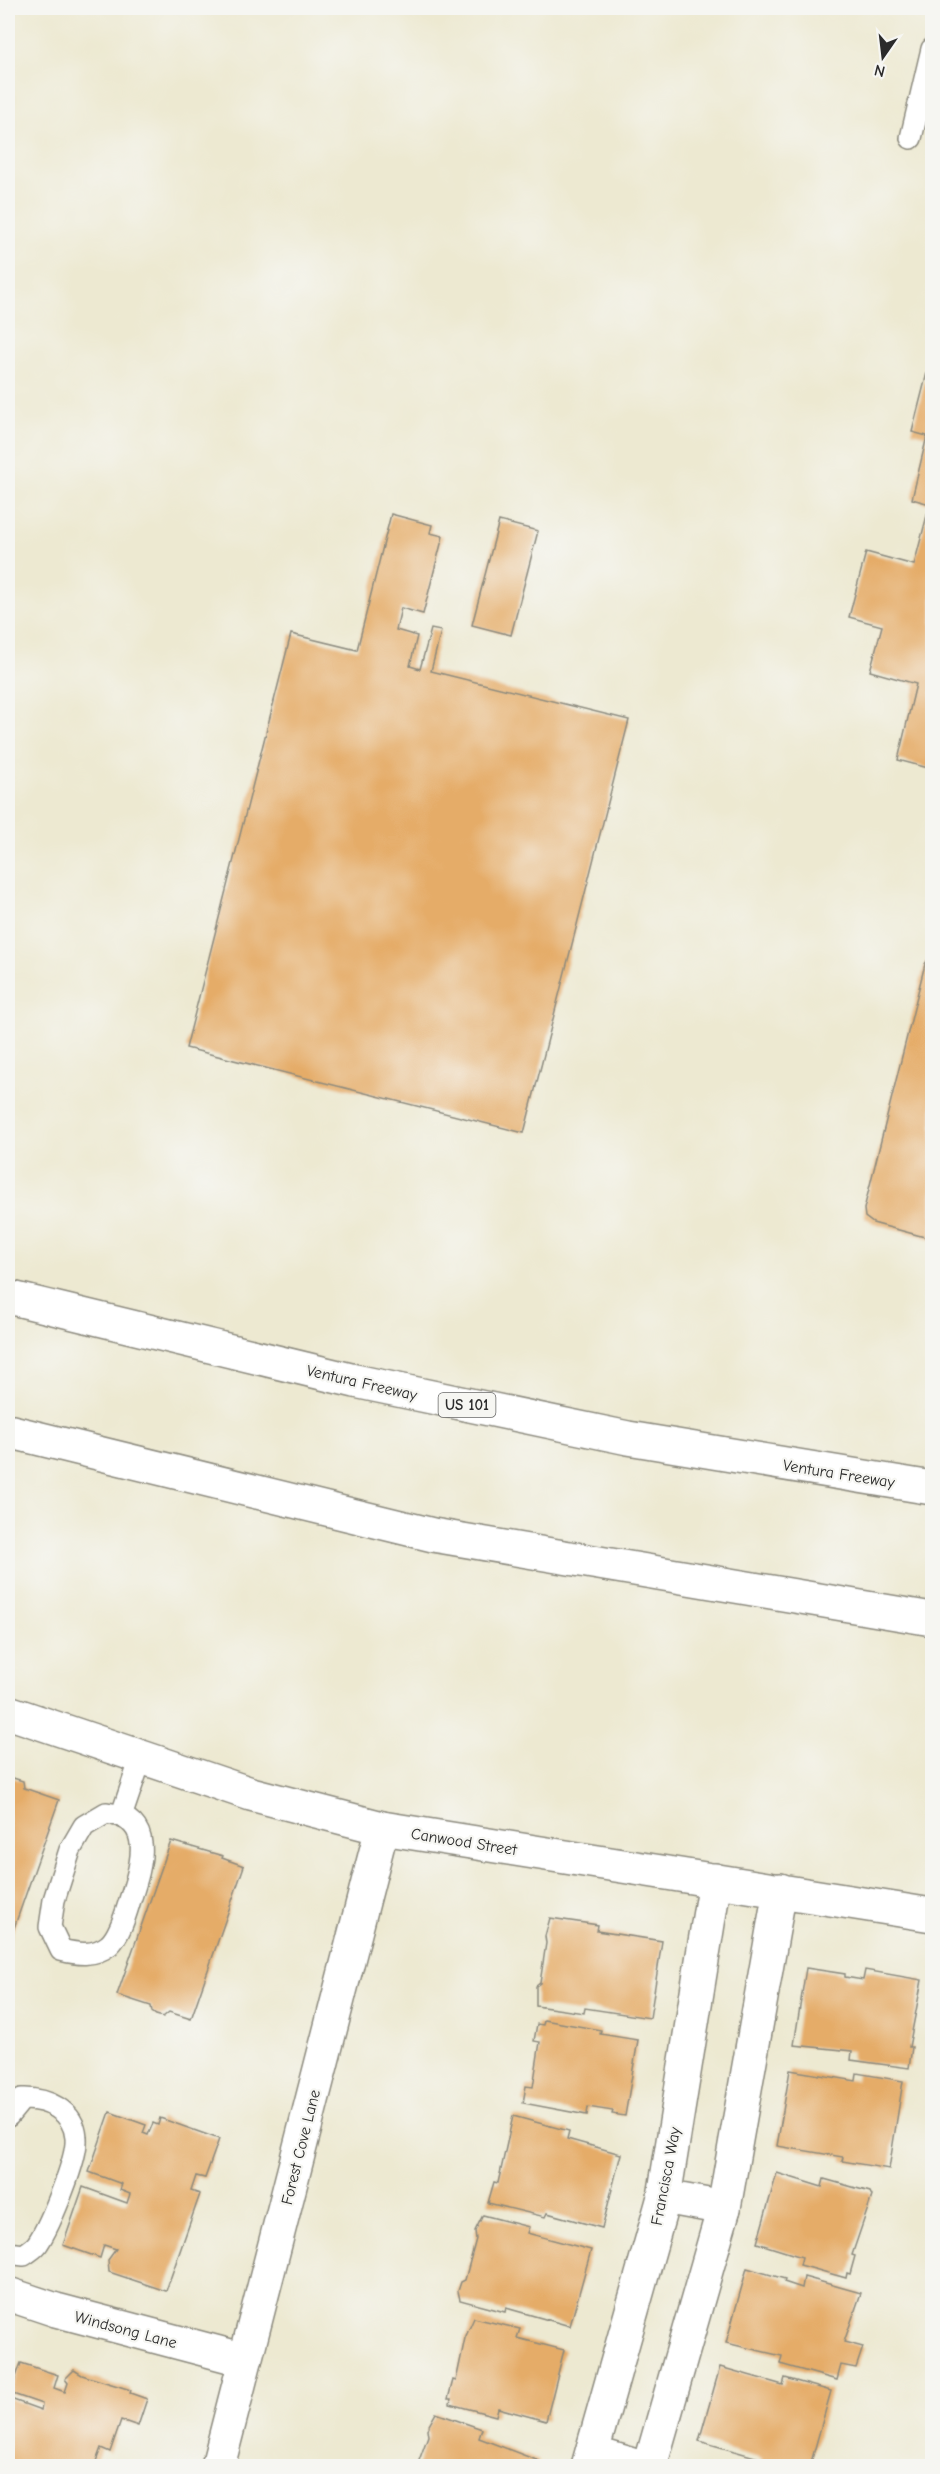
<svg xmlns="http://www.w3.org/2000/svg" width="940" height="2474" viewBox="0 0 940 2474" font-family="'Comic Neue',sans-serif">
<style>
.building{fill:#e5ac67}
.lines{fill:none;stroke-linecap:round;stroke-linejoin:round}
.service-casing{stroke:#8c8a7e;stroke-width:24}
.minor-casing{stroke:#8c8a7e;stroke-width:36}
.tertiary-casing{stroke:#8c8a7e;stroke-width:36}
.motorway-casing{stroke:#8c8a7e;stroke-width:36}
.service{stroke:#fff;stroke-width:21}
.minor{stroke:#fff;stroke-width:33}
.tertiary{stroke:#fff;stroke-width:33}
.motorway{stroke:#fff;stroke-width:33}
.labels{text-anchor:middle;stroke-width:4.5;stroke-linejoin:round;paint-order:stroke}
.shield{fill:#f6f6f2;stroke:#686867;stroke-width:1.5}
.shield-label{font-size:15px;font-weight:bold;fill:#2b2b2b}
.street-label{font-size:16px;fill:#2b2b2b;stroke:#f6f6f2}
</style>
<rect width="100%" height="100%" fill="#f6f6f2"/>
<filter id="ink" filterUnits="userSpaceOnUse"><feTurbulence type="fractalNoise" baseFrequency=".0167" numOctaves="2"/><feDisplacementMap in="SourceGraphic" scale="12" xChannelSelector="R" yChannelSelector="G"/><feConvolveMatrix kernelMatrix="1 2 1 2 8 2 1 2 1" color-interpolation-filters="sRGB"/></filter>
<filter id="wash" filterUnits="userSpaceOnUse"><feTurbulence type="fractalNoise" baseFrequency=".008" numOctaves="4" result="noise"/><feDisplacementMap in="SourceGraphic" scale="24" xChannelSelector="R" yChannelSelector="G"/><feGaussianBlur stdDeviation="1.35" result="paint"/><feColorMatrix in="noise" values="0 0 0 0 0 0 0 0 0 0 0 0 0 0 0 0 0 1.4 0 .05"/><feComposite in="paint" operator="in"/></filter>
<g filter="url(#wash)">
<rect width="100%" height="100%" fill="#ede9d1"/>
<g id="blocks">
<g class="building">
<polygon points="929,365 932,366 932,769 898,760 916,684 870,671 882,626 849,617 866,552 914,565 930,504 912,499 927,436 912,432"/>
<polygon points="391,514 432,525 430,533 443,536 423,614 401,608 396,630 417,636 410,666 420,669 431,629 441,631 431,671 629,720 524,1133 186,1048 291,634 357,650"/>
<polygon points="499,521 538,531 511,635 472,625"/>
<polygon points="932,954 932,1239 873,1223 865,1217 864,1209 925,964"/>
<polygon points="13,1778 23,1781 24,1788 59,1800 8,1945 8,1782"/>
<polygon points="171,1841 223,1856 222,1858 244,1866 191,2019 169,2012 163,2017 156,2015 152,2012 151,2006 117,1995"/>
<polygon points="550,1918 598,1925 597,1931 662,1941 650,2018 585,2008 584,2013 536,2006 536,1986 540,1983 546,1943 545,1936"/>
<polygon points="806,1968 845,1974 845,1977 863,1980 865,1970 922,1980 909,2047 912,2047 909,2068 851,2060 852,2051 794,2045"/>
<polygon points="544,2020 601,2030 600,2034 638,2040 625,2116 612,2114 613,2111 588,2107 587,2115 523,2103 526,2086 533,2087 540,2042 534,2041 537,2024 543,2025"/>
<polygon points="790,2070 856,2081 857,2073 903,2081 889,2169 842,2161 843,2157 777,2146"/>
<polygon points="110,2112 146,2125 143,2133 148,2135 153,2123 158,2125 160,2118 219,2139 205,2178 196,2176 191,2191 200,2194 166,2291 109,2272 108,2260 116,2249 104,2245 100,2258 63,2245 83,2187 127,2203 130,2194 120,2190 122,2184 89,2172"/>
<polygon points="513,2116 569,2131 567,2139 621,2154 602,2228 547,2213 545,2217 488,2203 494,2182 498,2183"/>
<polygon points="777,2173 822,2187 824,2179 870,2192 872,2196 852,2255 855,2256 850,2274 847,2273 846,2278 800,2265 802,2257 757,2243"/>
<polygon points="483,2215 529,2227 527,2233 591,2250 570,2326 506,2308 505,2312 460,2300 458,2291 461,2282 465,2280 476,2239 475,2231"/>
<polygon points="747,2268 785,2279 784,2282 802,2288 804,2277 861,2293 844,2342 863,2347 856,2368 841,2365 837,2380 780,2364 782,2356 726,2343"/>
<polygon points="474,2318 520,2329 517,2338 564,2350 546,2421 498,2408 496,2416 450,2404 451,2399 448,2399 453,2380 456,2381 465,2338"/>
<polygon points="21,2363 58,2375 54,2388 65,2392 68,2383 65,2379 74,2370 82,2375 131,2390 130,2393 147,2399 138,2426 121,2420 110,2452 101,2448 95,2464 101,2466 8,2466 8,2398 41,2410 42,2404 10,2393"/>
<polygon points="720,2367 783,2385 785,2378 831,2391 810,2466 768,2466 761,2464 762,2459 699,2441"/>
<polygon points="436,2413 482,2429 479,2438 539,2461 537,2466 417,2466 428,2436 427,2429"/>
</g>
</g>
</g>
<g filter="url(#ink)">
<use href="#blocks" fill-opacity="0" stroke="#8c8a7e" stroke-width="1.5"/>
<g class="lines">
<g class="service-casing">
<g id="service">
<polyline points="911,138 932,49"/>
<path d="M106 1813C156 1818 142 1865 130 1900 126 1913 120 1935 109 1945 94 1957 77 1954 61 1950L50 1927 54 1900 70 1850 84 1826Z"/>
<polyline points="122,1814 141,1758"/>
<path d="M8 2116 22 2099C46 2098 74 2110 76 2138 78 2158 50 2225 38 2243 35 2248 29 2251 24 2255L8 2253"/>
</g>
</g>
<g class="minor-casing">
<g id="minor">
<polyline points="664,2197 724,2208"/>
<polyline points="8,2294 56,2310 245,2360"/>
<polyline points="593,2453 637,2466"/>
<polyline points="218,2466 382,1828"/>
<polyline points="588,2466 664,2197 715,1880"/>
<polyline points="650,2466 724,2208 780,1890"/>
</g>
</g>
<g class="tertiary-casing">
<polyline id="tertiary" points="8,1712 251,1794 382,1828 932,1915"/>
</g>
<g class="motorway-casing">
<g id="motorway">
<polyline points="8,1297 355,1381 628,1438 932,1488"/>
<polyline points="8,1431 433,1535 932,1619"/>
</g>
</g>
<use href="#service" class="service"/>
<use href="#minor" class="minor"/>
<use href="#tertiary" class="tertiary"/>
<use href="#motorway" class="motorway"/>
</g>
</g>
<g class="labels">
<rect class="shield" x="438.5" y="1393" width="57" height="24" rx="4.5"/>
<g class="shield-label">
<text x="467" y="1410">US 101</text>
</g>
<g class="street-label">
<text transform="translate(362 1382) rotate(13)" y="6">Ventura Freeway</text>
<text transform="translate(839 1473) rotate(9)" y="6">Ventura Freeway</text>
<text transform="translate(464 1841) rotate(9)" y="6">Canwood Street</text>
<text transform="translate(300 2147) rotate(-76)" y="6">Forest Cove Lane</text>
<text transform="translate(665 2176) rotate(-79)" y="6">Francisca Way</text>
<text transform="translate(126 2329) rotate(15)" y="6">Windsong Lane</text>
</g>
</g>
<rect width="940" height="2474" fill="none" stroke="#f6f6f2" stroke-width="30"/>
<g transform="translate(883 57) rotate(194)" stroke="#f6f6f2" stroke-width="4.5" paint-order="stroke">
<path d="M0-4.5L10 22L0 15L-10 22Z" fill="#2b2b2b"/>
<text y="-9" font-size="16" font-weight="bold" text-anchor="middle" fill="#2b2b2b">N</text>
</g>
</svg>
